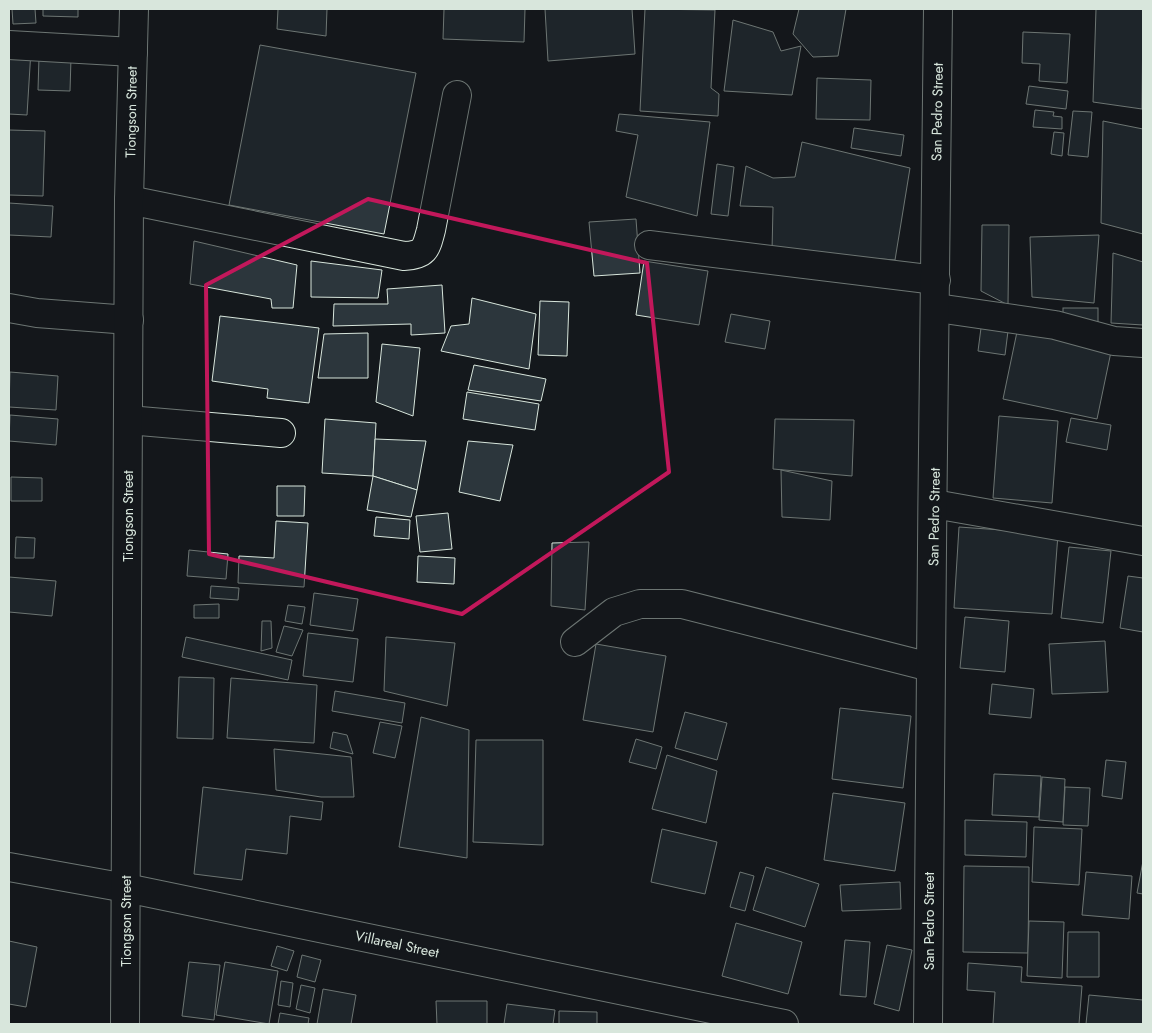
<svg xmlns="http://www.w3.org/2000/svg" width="1152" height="1033" viewBox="0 0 1152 1033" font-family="Jost,sans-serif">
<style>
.building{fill:#2c363c;stroke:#d8e6dc}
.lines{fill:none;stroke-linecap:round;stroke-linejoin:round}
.minor-casing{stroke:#d8e6dc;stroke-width:30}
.minor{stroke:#14181c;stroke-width:28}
.marked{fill:none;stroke:#c2185b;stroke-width:4;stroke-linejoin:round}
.labels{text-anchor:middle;stroke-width:4;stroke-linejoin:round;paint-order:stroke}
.street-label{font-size:14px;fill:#d8e6dc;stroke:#14181c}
</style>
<rect width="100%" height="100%" fill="#14181c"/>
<g class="building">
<polygon points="12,9 35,9 36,23 13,24"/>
<polygon points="43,9 78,9 78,17 43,16"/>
<polygon points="278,9 327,9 326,36 277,29"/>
<polygon points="444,9 525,9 524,42 443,39"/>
<polygon points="545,9 632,9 635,54 548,61"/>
<polygon points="645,9 715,10 711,88 719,94 718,116 640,111"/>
<polygon points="799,9 846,9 838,56 813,57 793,34"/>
<polygon points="1096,9 1143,9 1142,109 1093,102"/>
<polygon points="733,20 773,32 781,51 801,46 792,95 724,91"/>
<polygon points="1023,32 1070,34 1067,83 1039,81 1040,64 1022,63"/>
<polygon points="260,45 416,73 384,234 229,205"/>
<polygon points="9,49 31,50 27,115 9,114"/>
<polygon points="39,57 71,58 70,91 38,90"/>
<polygon points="817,78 871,80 870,120 816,119"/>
<polygon points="1029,86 1068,91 1066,109 1026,104"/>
<polygon points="1035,110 1054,112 1053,116 1062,117 1062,129 1033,127"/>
<polygon points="1073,111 1092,112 1088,157 1068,155"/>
<polygon points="619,114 710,122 697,216 626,197 638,135 616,131"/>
<polygon points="1103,121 1143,129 1143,234 1101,223"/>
<polygon points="854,128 904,135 901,156 851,148"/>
<polygon points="9,130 45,131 43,196 9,195"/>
<polygon points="1054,132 1064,133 1062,156 1051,154"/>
<polygon points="802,142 910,168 895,260 772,251 773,207 740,206 746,166 773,178 795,177"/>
<polygon points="717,164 734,167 728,216 711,214"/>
<polygon points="9,203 53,206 51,237 9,235"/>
<polygon points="636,219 640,273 594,276 589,222"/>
<polygon points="982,225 1009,225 1008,305 981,291"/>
<polygon points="1099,235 1094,303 1032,297 1030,237"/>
<polygon points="194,241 297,265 293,308 272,308 271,299 190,284"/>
<polygon points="1113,253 1143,262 1143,325 1111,323"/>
<polygon points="311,261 382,270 378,298 311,297"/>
<polygon points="644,261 708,271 699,325 636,315"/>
<polygon points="442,285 445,333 411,335 411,324 333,326 334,304 388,304 387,289"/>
<polygon points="472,298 536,314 529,369 441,351 451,326 469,324"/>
<polygon points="540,301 569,302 567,356 538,355"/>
<rect x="1063" y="308" width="35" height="15"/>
<polygon points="731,314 770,321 765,349 725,342"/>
<polygon points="220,316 319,328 309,403 267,398 268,389 212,381"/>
<polygon points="1018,327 1112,347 1097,419 1003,399"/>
<polygon points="981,328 1008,331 1005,355 978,351"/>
<polygon points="368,333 368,378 318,378 324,334"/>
<polygon points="382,344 420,348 413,416 376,402"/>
<polygon points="474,365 546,379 541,401 468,390"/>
<polygon points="10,372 58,376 56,410 9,407"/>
<polygon points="467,392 539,404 535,430 463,419"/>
<polygon points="10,415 58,419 56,445 9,441"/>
<polygon points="999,416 1058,421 1052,503 993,498"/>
<polygon points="1071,418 1111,425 1107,450 1066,442"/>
<polygon points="325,419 376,423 373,476 322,473"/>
<polygon points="775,419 854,420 852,476 773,469"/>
<polygon points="375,439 426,441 417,490 373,476"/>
<polygon points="468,441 513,445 500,501 459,492"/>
<polygon points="781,470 832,481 830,520 782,517"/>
<polygon points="373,476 417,490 411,517 367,510"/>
<polygon points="11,477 42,478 42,501 11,501"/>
<polygon points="277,486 305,486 304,516 277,516"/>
<polygon points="448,513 452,549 420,552 416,516"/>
<polygon points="376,517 410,520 409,539 374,536"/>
<polygon points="276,521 308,523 304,587 238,583 239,556 274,558"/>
<polygon points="959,527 1058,534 1052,614 954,608"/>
<polygon points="16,537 35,538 34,558 15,558"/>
<polygon points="589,542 585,610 551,606 552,543"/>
<polygon points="1069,547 1111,551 1103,623 1061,618"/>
<polygon points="189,550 228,554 226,579 187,576"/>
<polygon points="418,556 455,558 454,584 417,582"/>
<polygon points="1128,576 1143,578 1143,632 1120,628"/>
<polygon points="9,577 56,581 52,616 9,612"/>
<polygon points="211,586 239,588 238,600 210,598"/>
<polygon points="314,593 358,599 353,631 310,625"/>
<polygon points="219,604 219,618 194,618 194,605"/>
<polygon points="288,605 305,607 302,624 285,621"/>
<polygon points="965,617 1009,621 1005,672 960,668"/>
<polygon points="262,621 271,621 272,648 261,651"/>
<polygon points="284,626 303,630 292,656 276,652"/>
<polygon points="308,633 358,639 353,682 303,676"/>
<polygon points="186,637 292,660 288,680 182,657"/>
<polygon points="386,637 455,643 447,706 384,691"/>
<polygon points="1105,641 1108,692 1052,694 1049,644"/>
<polygon points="596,644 666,656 653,732 583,720"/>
<polygon points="179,677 214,678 213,739 177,738"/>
<polygon points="231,678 317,685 314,743 227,738"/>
<polygon points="992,684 1034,689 1031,718 989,714"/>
<polygon points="335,691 405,703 402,723 332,711"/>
<polygon points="840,708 911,716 903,788 832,779"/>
<polygon points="685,712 727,723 717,760 675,748"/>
<polygon points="421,717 469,730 467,858 399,847"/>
<polygon points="380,722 402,726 395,758 373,753"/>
<polygon points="333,732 347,735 353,754 330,748"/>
<polygon points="636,739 662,747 656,769 629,762"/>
<polygon points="476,740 543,740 543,845 473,842"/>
<polygon points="274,749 351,757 354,797 321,797 276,790"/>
<polygon points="667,755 717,771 706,823 652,809"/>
<polygon points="1106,760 1126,762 1122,799 1102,796"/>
<polygon points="994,774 1041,776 1039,817 992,815"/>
<polygon points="1042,777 1065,779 1063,822 1039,820"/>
<polygon points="203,787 323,802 321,820 290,816 287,854 246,849 242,880 194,874"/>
<polygon points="1065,787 1090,788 1088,826 1063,825"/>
<polygon points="833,793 905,803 895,871 824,860"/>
<polygon points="965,820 1027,822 1026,857 965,855"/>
<polygon points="1034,827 1082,829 1079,885 1032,882"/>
<polygon points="662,829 717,842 705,894 651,882"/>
<polygon points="1143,861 1143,894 1137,893"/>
<polygon points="964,866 1029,867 1028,953 963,952"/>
<polygon points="766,867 819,884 805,927 753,910"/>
<polygon points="740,872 754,876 745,911 730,907"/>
<polygon points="1086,872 1132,876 1129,919 1082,915"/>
<polygon points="900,882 901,909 842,911 840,885"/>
<polygon points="1029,921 1064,922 1062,978 1027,976"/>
<polygon points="736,923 802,942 788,994 722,976"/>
<polygon points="1068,932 1099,932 1099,977 1067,977"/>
<polygon points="845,940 870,942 866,997 840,995"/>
<polygon points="9,941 37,947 26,1007 9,1004"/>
<polygon points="887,945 912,950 899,1011 874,1004"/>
<polygon points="277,946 294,951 287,971 271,966"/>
<polygon points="302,955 321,960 315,982 297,977"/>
<polygon points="189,962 220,965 214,1020 182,1016"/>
<polygon points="225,962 278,971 269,1024 216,1015"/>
<polygon points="968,963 1022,967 1021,982 1082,986 1079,1024 993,1024 995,992 967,990"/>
<polygon points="281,981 293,983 290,1007 278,1005"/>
<polygon points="301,985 315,988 310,1013 296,1009"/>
<polygon points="323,989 356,995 351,1024 317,1024"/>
<polygon points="1089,995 1143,1000 1143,1024 1086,1024"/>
<polygon points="436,1001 487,1001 487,1024 437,1024"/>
<polygon points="507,1004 555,1010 553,1024 504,1024"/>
<polygon points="559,1011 597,1012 597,1024 559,1024"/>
<polygon points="280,1013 309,1018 308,1024 278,1024"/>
</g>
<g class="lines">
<g class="minor-casing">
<g id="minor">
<polyline points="9,45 133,52"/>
<path d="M129 200 404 256C425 255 426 249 431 230L457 95"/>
<polyline points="649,245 936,280"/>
<polyline points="9,308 37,313 129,320"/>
<polyline points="937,308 1055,325 1114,341 1143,343"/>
<polyline points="128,420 281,433"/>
<polyline points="934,504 1143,541"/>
<polyline points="575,642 614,612 640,604 682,604 930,667"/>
<polyline points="9,867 126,888 784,1024"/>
<polyline points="125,1024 129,200 134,9"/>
<path d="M928 1024C929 686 935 347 938 9"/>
</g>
</g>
<use href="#minor" class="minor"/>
</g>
<path d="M0 0H1152V1033H0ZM368 199 647 263 669 472 462 614 209 554 206 285Z" fill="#14181c" fill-opacity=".55" fill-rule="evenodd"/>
<path class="marked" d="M368 199 647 263 669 472 462 614 209 554 206 285Z"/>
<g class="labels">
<g class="street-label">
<text transform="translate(131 112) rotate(-89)" y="5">Tiongson Street</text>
<text transform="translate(937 112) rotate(-89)" y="5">San Pedro Street</text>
<text transform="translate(128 516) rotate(-90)" y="5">Tiongson Street</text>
<text transform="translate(934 517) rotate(-89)" y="5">San Pedro Street</text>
<text transform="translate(126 921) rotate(-90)" y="5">Tiongson Street</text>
<text transform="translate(929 921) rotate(-90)" y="5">San Pedro Street</text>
<text transform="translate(397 944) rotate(12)" y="5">Villareal Street</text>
</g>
</g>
<rect width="1152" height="1033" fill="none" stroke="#d8e6dc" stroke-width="20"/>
</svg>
